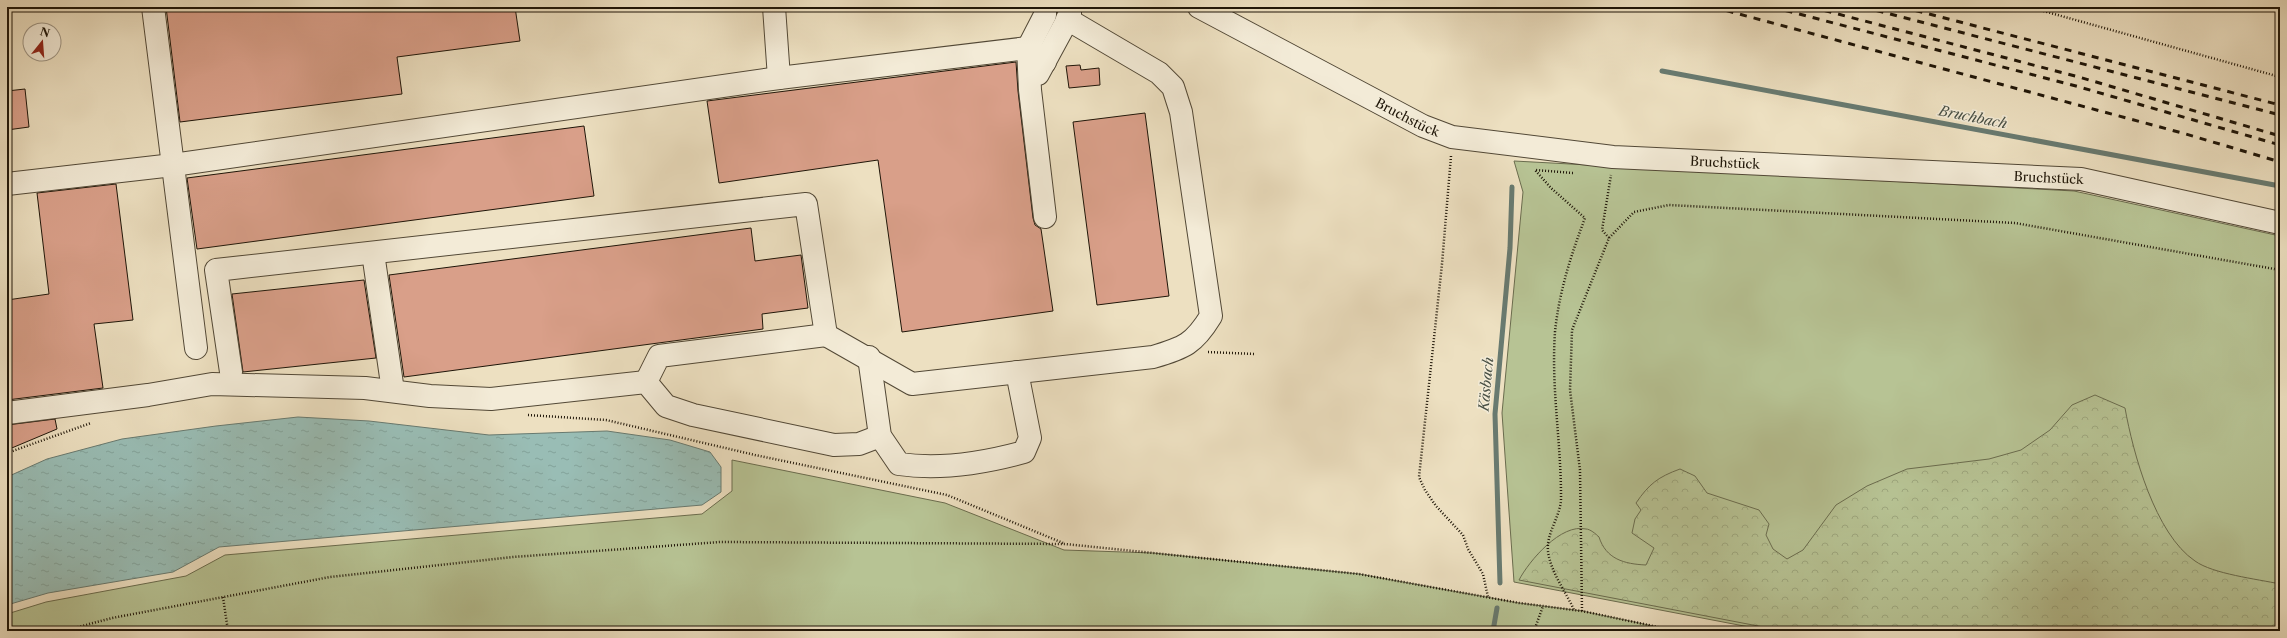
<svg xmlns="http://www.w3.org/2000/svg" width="2287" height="638" viewBox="0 0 2287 638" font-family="'Libre Caslon Text',serif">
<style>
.green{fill:#b7c394;stroke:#6a6c4e}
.forest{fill:url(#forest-crowns);stroke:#6a6c4e}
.water{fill:url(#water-ripples);stroke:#687a70}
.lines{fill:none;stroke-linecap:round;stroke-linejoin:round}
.stream{stroke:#687a70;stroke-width:5}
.building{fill:#d99f89;stroke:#1e1508}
.minor-casing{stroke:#524836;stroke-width:24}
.path{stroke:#1e1508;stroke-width:2.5;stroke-dasharray:1 2;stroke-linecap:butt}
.minor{stroke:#f3ebd7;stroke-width:22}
.rail{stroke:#1e1508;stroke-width:3;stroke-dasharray:7 7;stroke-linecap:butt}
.labels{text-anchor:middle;stroke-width:3;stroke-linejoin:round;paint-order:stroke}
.street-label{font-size:13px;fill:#1e1508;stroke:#f3ebd7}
.water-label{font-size:14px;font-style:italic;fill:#495045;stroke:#f3ebd7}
</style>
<defs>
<pattern id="forest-crowns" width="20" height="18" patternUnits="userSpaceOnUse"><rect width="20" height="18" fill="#b7c394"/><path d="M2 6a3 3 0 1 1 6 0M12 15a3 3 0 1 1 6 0" fill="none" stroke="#9da77e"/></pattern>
<pattern id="water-ripples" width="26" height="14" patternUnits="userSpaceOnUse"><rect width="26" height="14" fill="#99bdb5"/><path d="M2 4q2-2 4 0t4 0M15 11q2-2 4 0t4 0" fill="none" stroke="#83a29a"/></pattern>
</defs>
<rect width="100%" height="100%" fill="#ede0c1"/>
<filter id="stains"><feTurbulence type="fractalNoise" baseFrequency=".005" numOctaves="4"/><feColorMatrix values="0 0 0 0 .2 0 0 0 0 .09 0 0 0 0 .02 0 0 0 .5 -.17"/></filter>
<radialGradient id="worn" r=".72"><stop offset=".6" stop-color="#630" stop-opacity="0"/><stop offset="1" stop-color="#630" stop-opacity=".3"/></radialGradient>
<g class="green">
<polygon points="1514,161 2074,191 2280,236 2280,631 1770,631 1514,582 1502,413 1523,192"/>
<polygon points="732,460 945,503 1064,550 1153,553 1359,574 1519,603 1582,611 1677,631 7,631 7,614 46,602 186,576 225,555 702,514 732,491"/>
</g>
<path class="forest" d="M2095 395 2125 408C2133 453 2155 534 2195 561 2213 574 2257 579 2280 584V631H1784L1519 580C1529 561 1561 523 1586 529 1590 529 1596 534 1599 537 1606 559 1624 564 1646 565L1654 548 1632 533 1635 519 1641 510 1636 503C1649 484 1658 477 1680 469L1695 476 1707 493 1759 510 1769 524 1766 535 1773 549 1787 559 1803 550 1836 505 1867 486 1907 469 1989 459 2021 450 2050 430 2072 405Z"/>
<polygon class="water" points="298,417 369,421 489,435 607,431 670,440 710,452 721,467 721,492 702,505 219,547 173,572 48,593 7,605 7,477 47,459 122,439 216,426"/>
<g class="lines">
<g class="stream">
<polyline points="1662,71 2280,186"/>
<polyline points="1500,583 1495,414 1510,248 1512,187"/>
<polyline points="1493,631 1497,608"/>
</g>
</g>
<g class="building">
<polygon points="166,7 515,7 520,41 397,57 402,94 180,122"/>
<polygon points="1016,62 1018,91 1033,218 1035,225 1041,229 1053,311 902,332 878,160 719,183 707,101"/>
<polygon points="1080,65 1081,70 1099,68 1100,85 1069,88 1066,66"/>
<polygon points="25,89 29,127 7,130 7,91"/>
<polygon points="1145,113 1169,296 1097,305 1073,122"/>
<polygon points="584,126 594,196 197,249 187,178"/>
<polygon points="116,184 133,320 94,324 103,388 7,400 7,300 49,294 37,193"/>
<polygon points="751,228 755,261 801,255 808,308 762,314 763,329 404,377 389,275"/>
<polygon points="364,280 376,358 243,372 232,294"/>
<polygon points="55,419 57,429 7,450 7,425"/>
</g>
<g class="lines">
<g class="minor-casing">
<g id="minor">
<polyline points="153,7 196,348"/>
<polyline points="774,7 779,78"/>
<path id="s1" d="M1199 7 1423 126 1452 137 1613 157 2081 179 2280 223"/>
<polyline points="1038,74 1070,15 1070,7"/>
<polyline points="7,184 173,165 779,78 1028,48 1045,62"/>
<polyline points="1045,217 1030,90 1028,48 1045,15 1045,7"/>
<polyline points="373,253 393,391"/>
<path d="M869 357 880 436 899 464C939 470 984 463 1024 452L1030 438 1017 372"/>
<path d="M231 372 216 270 806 204 826 335 912 384 1153 357C1184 348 1194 344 1211 316L1181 112 1173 87 1159 73 1067 19"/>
<polyline points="646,382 659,356 826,335"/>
<polyline points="7,413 148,395 212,384 365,388 430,396 491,399 646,382 666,406 693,415 834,445 859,444 880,436"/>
</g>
</g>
<g class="path">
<polyline points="2029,7 2280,77"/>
<polyline points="1451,156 1442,264 1419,477 1425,490 1436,506 1463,535 1468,549 1483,574 1488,597"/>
<path d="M1573 173 1535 170 1551 188 1585 218C1571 255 1559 292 1555 332 1551 387 1561 441 1561 496 1562 515 1546 532 1548 551 1550 571 1566 592 1574 610"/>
<polyline points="1609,238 1602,230 1611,175"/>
<polyline points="1208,352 1254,354"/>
<polyline points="528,415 606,420 755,455 947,495 1063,543"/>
<polyline points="7,453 91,423"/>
<polyline points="223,597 228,631"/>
<polyline points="1582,611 1580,470 1570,390 1572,330 1609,238 1634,212 1669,205 2015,223 2280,270"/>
<polyline points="1648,626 1656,631"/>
<polyline points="63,631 112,618 330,577 513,557 720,542 1065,544 1359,574 1519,603 1582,611 1677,631"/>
<polyline points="1534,631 1543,606"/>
</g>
<use href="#minor" class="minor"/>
<g class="rail">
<polyline points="1713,7 2186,134 2280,162"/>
<polyline points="1772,7 2076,86 2280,145"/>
<polyline points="1811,7 2079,77 2280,136"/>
<polyline points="1863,7 2280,115"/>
<polyline points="1902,7 2280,105"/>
</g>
</g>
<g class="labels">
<g class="street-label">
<text dy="5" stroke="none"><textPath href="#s1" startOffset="236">Bruchstück</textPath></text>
<text dy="5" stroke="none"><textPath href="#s1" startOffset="559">Bruchstück</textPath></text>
<text dy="5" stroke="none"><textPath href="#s1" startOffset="883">Bruchstück</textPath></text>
</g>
<g class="water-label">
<text transform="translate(1973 117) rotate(11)" y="5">Bruchbach</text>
<text transform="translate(1486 384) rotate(-85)" y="5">Käsbach</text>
</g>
</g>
<rect width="2287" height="638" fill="none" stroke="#ede0c1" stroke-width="24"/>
<rect x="8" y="8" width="2271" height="622" fill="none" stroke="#1e1508" stroke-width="2"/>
<rect x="12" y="12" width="2263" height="614" fill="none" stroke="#1e1508"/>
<g transform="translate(42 42) rotate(17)"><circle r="19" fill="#f3ebd7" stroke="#9e9584"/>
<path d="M0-3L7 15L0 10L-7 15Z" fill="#8f2418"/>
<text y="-6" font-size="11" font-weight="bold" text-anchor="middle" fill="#1e1508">N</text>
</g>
<rect width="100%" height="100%" filter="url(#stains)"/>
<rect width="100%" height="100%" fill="url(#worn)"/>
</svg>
